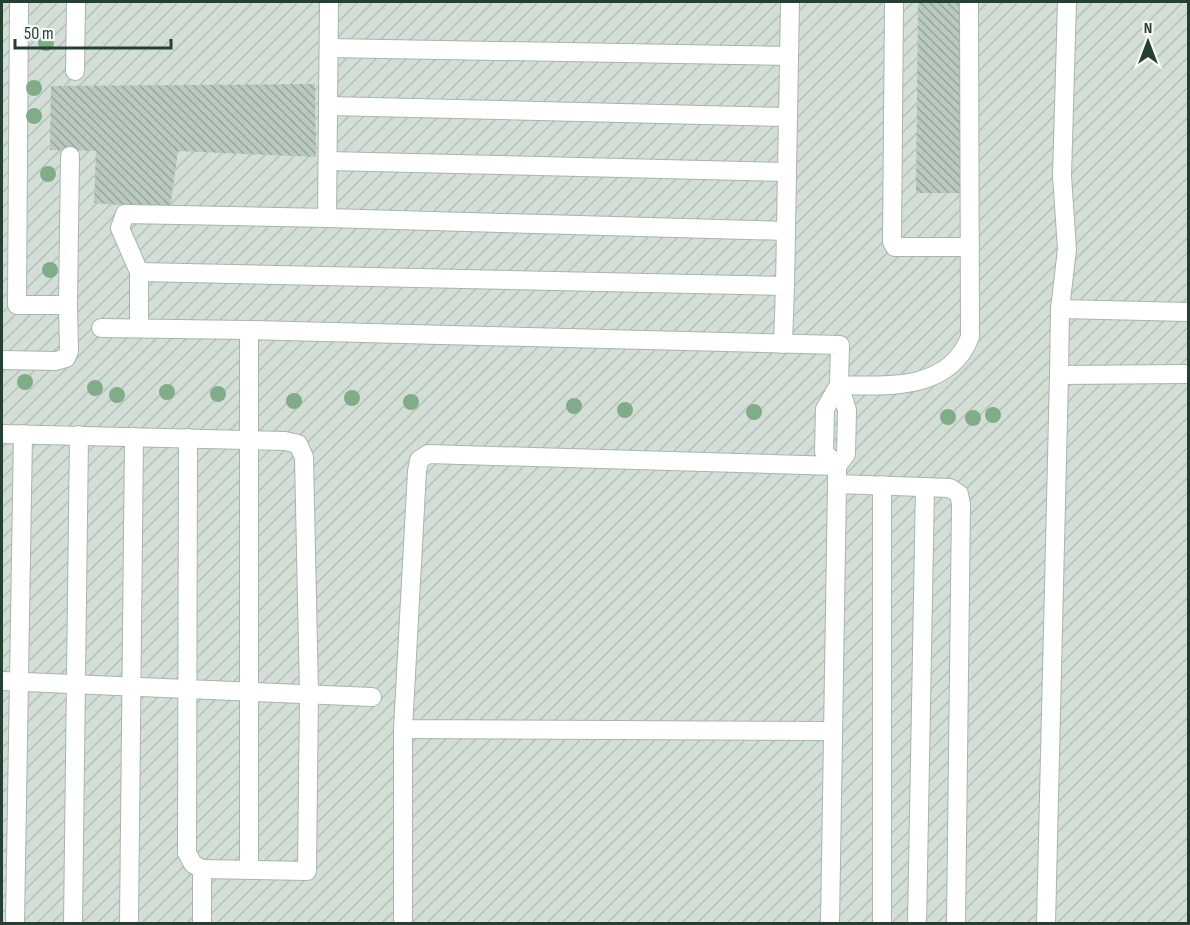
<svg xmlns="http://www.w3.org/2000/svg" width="1190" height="925" viewBox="0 0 1190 925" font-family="'Sofia Sans Condensed',sans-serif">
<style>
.industrial{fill:url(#industrial-furrows)}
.building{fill:url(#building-back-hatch)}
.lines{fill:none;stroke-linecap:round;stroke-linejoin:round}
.minor-casing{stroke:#a7b6ae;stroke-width:20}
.minor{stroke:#fff;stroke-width:18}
.tree{fill:#80ad88}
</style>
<defs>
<pattern id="industrial-furrows" width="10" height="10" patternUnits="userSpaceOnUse" patternTransform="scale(1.5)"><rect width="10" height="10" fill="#d3ded6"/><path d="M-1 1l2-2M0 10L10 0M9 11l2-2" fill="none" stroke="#b5c0b8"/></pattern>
<pattern id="building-back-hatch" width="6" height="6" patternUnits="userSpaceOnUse" patternTransform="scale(1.5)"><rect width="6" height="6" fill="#bac9c0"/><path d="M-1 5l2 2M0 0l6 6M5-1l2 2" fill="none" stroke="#97a59d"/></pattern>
</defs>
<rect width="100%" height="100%" fill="#e5eee8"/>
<rect class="industrial" x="2" y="2" width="1186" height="921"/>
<g class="building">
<polygon points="918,2 963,2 966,193 916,193"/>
<polygon points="315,84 316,157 178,151 170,209 94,203 96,151 50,150 51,86"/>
</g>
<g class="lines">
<g class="minor-casing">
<g id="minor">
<polyline points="19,2 17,305 68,305 70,156"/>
<polyline points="894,2 892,242 895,247 970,247"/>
<polyline points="329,48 789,56"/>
<polyline points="75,71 76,2"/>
<polyline points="328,106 788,117"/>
<polyline points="328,161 787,172"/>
<polyline points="327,218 786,231"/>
<polyline points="139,272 785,286 783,344"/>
<polyline points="785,286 790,2"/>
<polyline points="1060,309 1188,312"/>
<polyline points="101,328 249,330 249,870"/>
<polyline points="139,328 139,272 120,228 125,214 327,218 329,2"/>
<path d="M249 330 840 345 839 385C888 386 949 391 970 337L969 2"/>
<polyline points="2,360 56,361 66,358 69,351 68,305"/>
<polyline points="1059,375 1060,309 1067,249 1062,176 1067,2"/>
<polygon points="839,385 847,410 846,454 837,466 824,452 825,409"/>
<polyline points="2,434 285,441 298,444 304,457 309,694 307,871 202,869 202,924"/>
<polyline points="188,438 187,853 193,864 202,869"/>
<polyline points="882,485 882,924"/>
<polyline points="2,681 372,697"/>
<polyline points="833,731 403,729 417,471 419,460 428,454 837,466 837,484"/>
<polyline points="15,924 23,434"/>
<polyline points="73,924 79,435"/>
<polyline points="129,924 134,437"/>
<polyline points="403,924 403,729"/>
<polyline points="830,924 837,484 950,488 959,494 961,504 956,924"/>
<polyline points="917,924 925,487"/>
<polyline points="1046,924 1059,375 1188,374"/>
</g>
</g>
<use href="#minor" class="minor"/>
</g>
<g class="tree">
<circle cx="46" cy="43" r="8"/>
<circle cx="34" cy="88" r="8"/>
<circle cx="34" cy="116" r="8"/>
<circle cx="48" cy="174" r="8"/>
<circle cx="50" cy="270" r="8"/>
<circle cx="25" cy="382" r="8"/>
<circle cx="95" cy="388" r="8"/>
<circle cx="167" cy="392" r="8"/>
<circle cx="218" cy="394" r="8"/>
<circle cx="117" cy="395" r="8"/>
<circle cx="352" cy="398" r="8"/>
<circle cx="294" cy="401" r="8"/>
<circle cx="411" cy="402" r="8"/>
<circle cx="574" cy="406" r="8"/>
<circle cx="625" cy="410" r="8"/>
<circle cx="754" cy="412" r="8"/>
<circle cx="993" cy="415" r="8"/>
<circle cx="948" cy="417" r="8"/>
<circle cx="973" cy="418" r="8"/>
</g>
<rect width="1190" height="925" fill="none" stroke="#244032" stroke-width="6"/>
<g transform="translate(1148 42)" stroke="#f6faf7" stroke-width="4.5" paint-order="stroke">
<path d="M0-4.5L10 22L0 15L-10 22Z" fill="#244032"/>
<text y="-9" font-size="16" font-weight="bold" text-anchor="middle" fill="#244032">N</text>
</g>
<path d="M15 39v9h156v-9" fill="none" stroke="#244032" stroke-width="3"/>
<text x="24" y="39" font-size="18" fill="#244032" stroke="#f6faf7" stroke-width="4.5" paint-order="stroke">50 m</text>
</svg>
